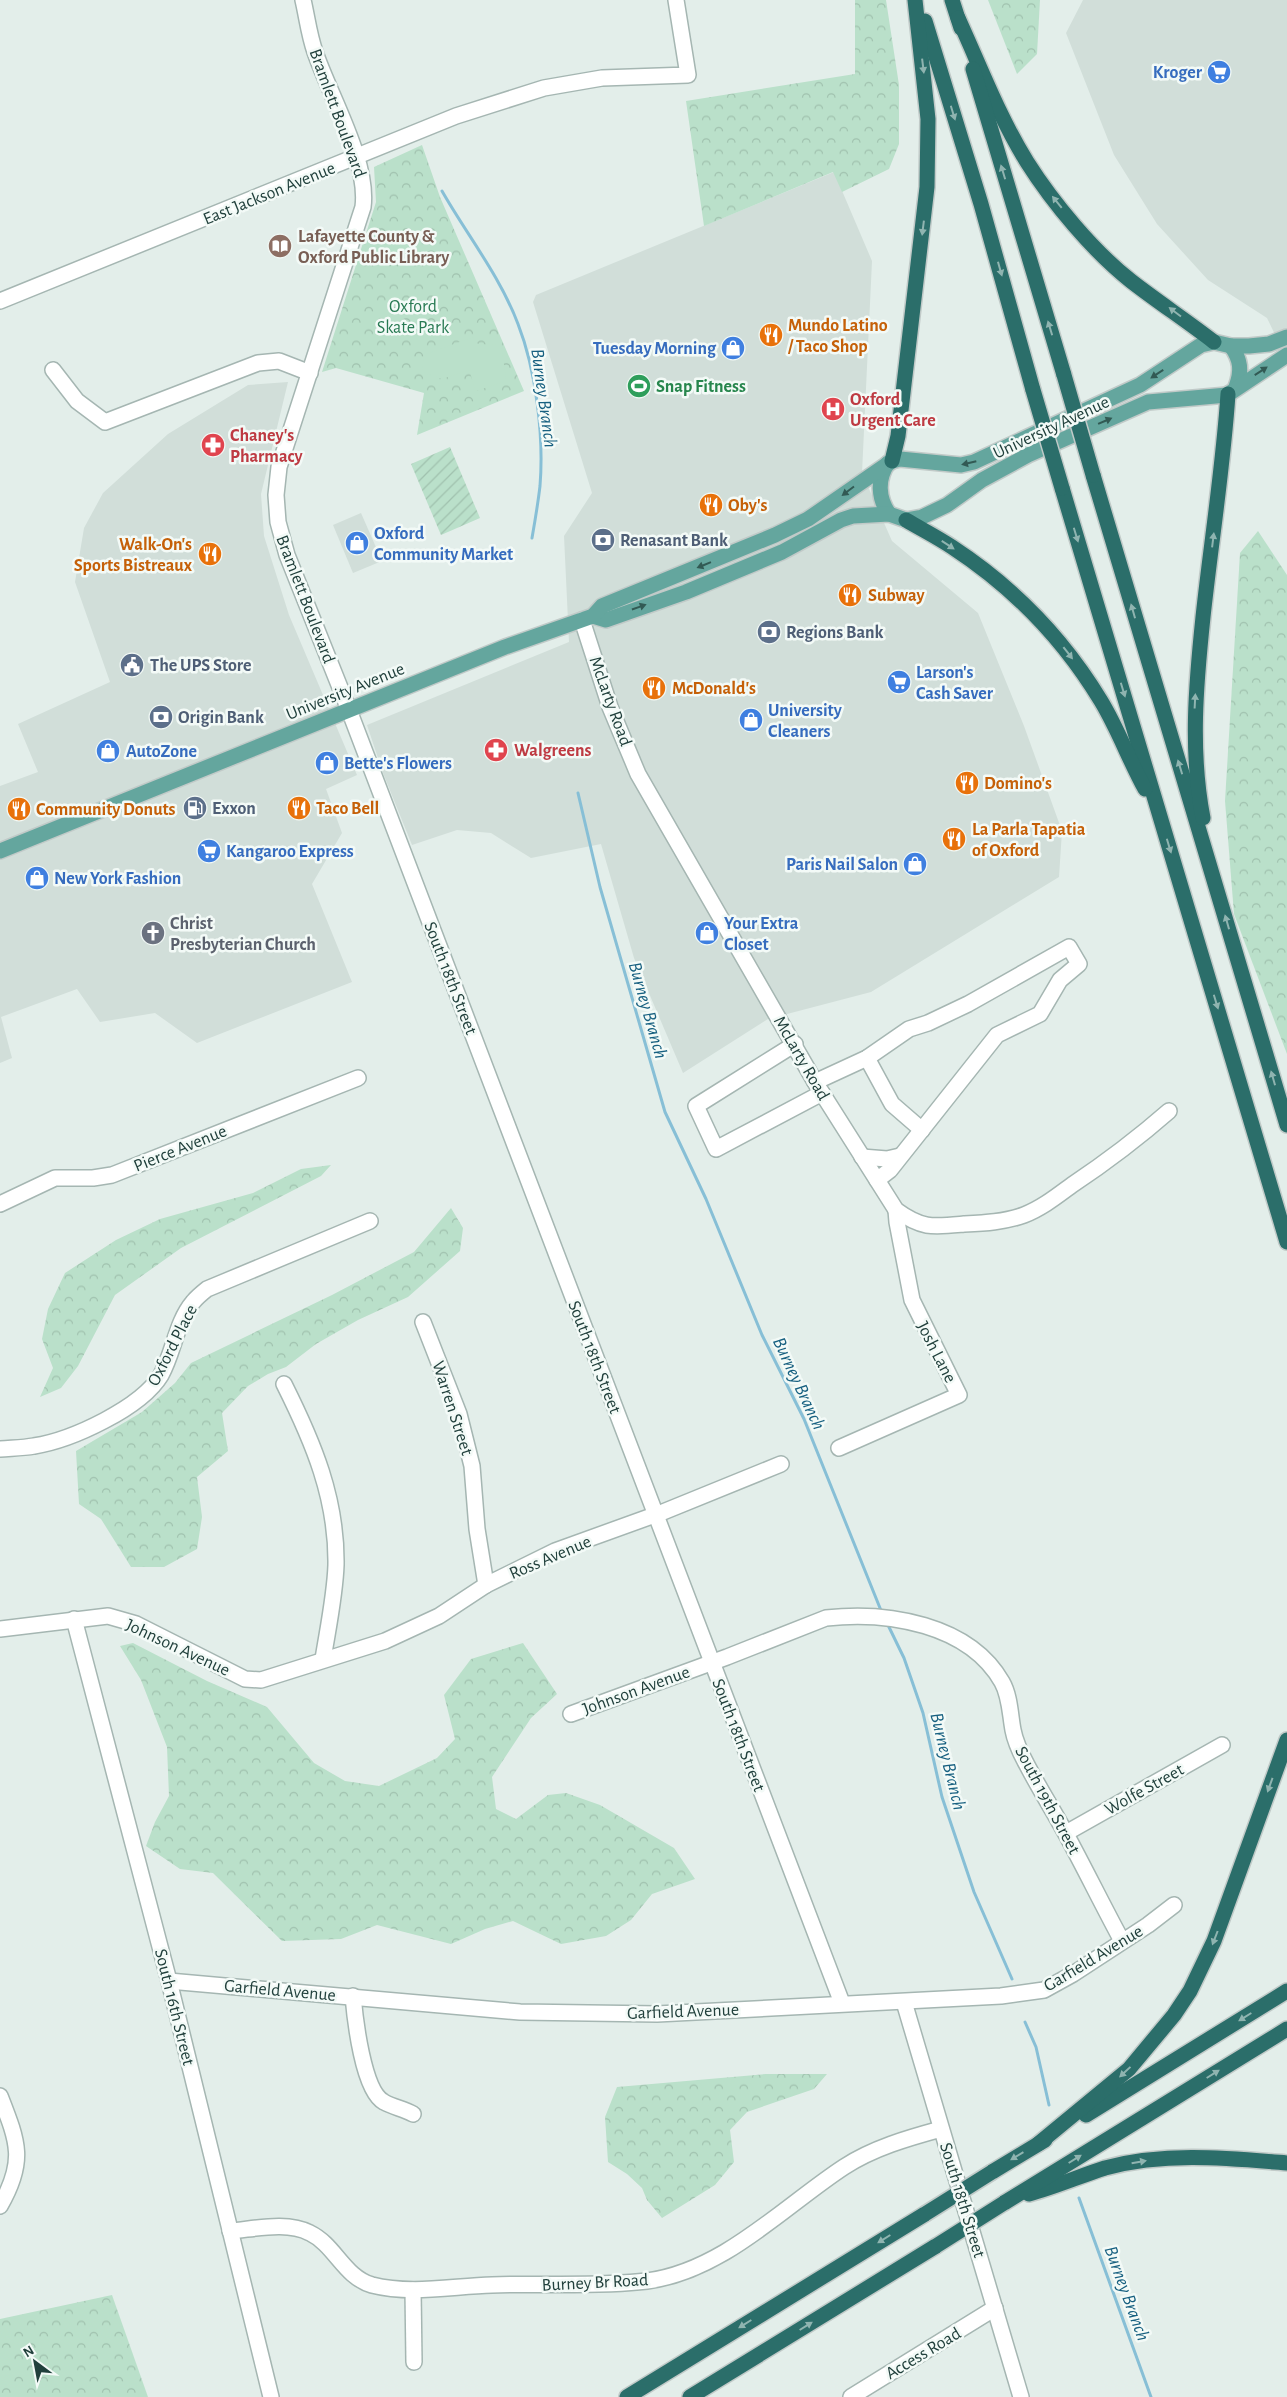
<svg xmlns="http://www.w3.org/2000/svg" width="1287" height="2397" viewBox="0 0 1287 2397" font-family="'Alegreya Sans',sans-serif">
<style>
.built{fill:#d1ded9}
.forest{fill:url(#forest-crowns)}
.garden{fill:url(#garden-furrows)}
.pitch{fill:#bae0ca}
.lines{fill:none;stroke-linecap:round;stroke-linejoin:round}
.stream{stroke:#87bfd6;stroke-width:3}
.minor-casing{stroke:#a5b6b2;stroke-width:18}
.major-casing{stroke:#c1cac8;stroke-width:18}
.highway-casing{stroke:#c1cac8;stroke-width:18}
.minor{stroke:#fff;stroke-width:15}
.major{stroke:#64a69e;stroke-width:15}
.highway{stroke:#2b6e6a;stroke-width:15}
.highway-bridge-casing{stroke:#c1cac8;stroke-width:18;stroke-linecap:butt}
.highway-bridge{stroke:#2b6e6a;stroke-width:15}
.oneway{fill:#8fb4b0}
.oneway2{fill:#325a54}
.labels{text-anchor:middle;stroke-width:5;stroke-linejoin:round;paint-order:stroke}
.shop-label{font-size:18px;font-weight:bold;fill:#366cbe;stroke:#f3faf7;text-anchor:start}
.street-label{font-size:18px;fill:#21403c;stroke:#f3faf7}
.education-label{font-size:18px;font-weight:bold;fill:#785e54;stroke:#f3faf7;text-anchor:start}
.park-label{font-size:18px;fill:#287a53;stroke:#f3faf7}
.food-label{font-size:18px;font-weight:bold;fill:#c56008;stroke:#f3faf7;text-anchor:start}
.leisure-label{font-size:18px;font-weight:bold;fill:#27864d;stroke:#f3faf7;text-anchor:start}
.health-label{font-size:18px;font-weight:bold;fill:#be3a42;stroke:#f3faf7;text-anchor:start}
.service-label{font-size:18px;font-weight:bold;fill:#4e5e75;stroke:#f3faf7;text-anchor:start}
.worship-label{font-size:18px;font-weight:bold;fill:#5b616d;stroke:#f3faf7;text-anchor:start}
.water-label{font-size:19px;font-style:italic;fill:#176080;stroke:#f3faf7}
</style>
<defs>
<pattern id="forest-crowns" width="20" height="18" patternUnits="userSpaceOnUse" patternTransform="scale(1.25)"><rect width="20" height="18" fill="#bae0ca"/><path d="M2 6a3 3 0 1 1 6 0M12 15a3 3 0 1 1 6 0" fill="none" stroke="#a0c1ae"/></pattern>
<pattern id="garden-furrows" width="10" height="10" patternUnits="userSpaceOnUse" patternTransform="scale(1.25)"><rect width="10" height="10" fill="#bae0ca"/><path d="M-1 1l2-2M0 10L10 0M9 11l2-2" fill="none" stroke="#a0c1ae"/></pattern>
</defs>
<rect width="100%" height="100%" fill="#e3eeea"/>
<g class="built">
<polygon points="1083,0 1287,0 1287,359 1267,318 1208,280 1157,224 1114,155 1066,33"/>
<polygon points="834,172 872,261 862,473 892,541 978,613 1024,726 1062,831 1059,877 871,992 768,1019 683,1073 634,958 601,844 531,858 491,833 457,830 412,845 383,773 367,725 569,642 564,536 592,493 533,302 536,295"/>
<polygon points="288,382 261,494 264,536 289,615 357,775 326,789 342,833 312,884 352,982 197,1043 155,1013 100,1022 77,989 1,1017 12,1058 0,1063 0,786 38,772 18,724 110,682 75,582 84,528 103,493 168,434 248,385"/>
<polygon points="361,513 382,561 353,573 333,525"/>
</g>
<g class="forest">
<polygon points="855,0 886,0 899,85 899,144 889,169 842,192 833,172 704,226 686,101 855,74"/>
<polygon points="988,0 1040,0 1037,54 1017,74"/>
<polygon points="422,145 440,197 524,391 417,435 424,393 336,368 322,372 376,202 374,167"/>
<polygon points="1258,531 1287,575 1287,1054 1234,914 1225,801 1240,553"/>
<polygon points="331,1165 321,1176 181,1248 115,1295 78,1366 61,1388 40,1397 53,1368 42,1339 48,1309 65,1273 116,1240 160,1219 253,1193 301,1169"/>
<polygon points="451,1208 463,1228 460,1251 408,1297 358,1320 316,1344 286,1367 268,1374 248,1386 222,1413 228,1451 197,1477 202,1517 197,1549 164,1567 131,1567 101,1519 79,1504 76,1451 142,1412 175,1383 191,1363 332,1295 414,1252"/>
<polygon points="133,1643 207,1681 267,1707 314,1763 345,1781 379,1786 437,1758 455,1739 444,1695 471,1659 523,1643 557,1694 531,1718 492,1777 496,1809 516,1819 548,1795 566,1793 600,1805 674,1848 695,1879 652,1894 631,1920 606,1936 561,1944 513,1921 485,1929 451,1944 377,1925 341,1939 282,1941 213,1873 180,1869 146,1846 155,1822 169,1796 167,1747 141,1680 120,1646"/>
<polygon points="766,2074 827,2074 814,2089 747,2112 730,2130 734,2162 715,2185 662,2218 647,2200 642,2188 627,2174 608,2162 605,2117 617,2087"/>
<polygon points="112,2295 148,2397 0,2397 0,2319"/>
</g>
<polygon class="garden" points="450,447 480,518 441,535 411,464"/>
<polygon class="pitch" points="473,337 478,344 501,345 506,378 503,382 476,391 469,370 442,379 422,372 424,355"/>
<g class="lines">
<g class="stream">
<path d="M442 191C467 235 500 276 518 324 536 370 544 436 540 486 538 503 535 521 532 538"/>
<polyline points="578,793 600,887 665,1112 706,1199 762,1335 804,1419 882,1613"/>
<polyline points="887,1623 904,1658 923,1713 942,1797 974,1892 1012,1979"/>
<polyline points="1025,2022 1036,2047 1049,2105"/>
<polyline points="1079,2198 1151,2397"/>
</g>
<g class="minor-casing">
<g id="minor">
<path d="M303 0C307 17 309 35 315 52 330 96 369 162 363 207L279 467 276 495 278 522 287 555 349 710 842 2003"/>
<polyline points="0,301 456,116 544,88 602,78 688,75 676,0"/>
<polyline points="53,370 77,401 105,422 258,363 279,361 310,373"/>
<path d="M582 620 610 707 638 774 815 1082 896 1210C922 1229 933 1227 964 1224 984 1223 1005 1222 1024 1215 1042 1208 1057 1196 1072 1185 1108 1161 1137 1139 1169 1111"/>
<polyline points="795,1044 696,1106 716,1149 822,1093"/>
<polyline points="867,1058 892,1104 922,1130"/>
<polyline points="815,1082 867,1058 909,1029 928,1023 968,1004 1069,947 1079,964 1060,980 1040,1014 997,1035 890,1170 877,1180"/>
<polyline points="862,1157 887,1159 900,1156"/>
<polyline points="0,1204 55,1178 93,1178 112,1175 358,1078"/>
<polyline points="423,1322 459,1414 472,1466 477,1529 486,1585"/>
<path d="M284 1384C313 1442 337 1498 336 1565 335 1595 328 1628 323 1659"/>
<polyline points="839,1448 959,1395 912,1300 897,1222 896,1210"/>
<path d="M0 1449C11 1448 23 1448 34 1446 72 1440 141 1408 161 1375 174 1352 176 1322 193 1302 197 1297 202 1293 207 1289L370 1221"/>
<polyline points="74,1619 169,1981 271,2397"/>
<polyline points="0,1629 108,1616 136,1624 245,1679 261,1680 385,1641 439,1616 486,1585 555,1551 663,1512 781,1464"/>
<path d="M571 1714 727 1657 826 1618C887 1611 969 1624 1002 1682 1010 1696 1010 1714 1013 1730 1015 1741 1021 1754 1027 1765 1039 1788 1053 1810 1066 1834 1085 1869 1103 1906 1122 1941"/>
<polyline points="1066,1833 1222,1745"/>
<polyline points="169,1981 520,2012 657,2014 1001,1996 1044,1990 1073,1974 1148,1925 1174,1905"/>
<path d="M353 1996C355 2019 363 2091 384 2102 393 2107 404 2109 413 2114"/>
<polyline points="904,2002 1021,2397"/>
<path d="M0 2096C18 2142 26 2161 0 2206"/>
<path d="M230 2231C255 2229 287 2221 310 2233 335 2245 344 2277 372 2285 411 2295 453 2286 492 2285 544 2283 596 2287 647 2281 723 2271 783 2207 844 2167 873 2148 908 2138 941 2129"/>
<polyline points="413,2290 414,2362"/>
<polyline points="851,2397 995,2308"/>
</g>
</g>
<g class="major-casing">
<g id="major">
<path d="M1231 346C1241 360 1242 371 1236 387"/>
<path d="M888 463C877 479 878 498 889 514"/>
<polyline points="593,616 606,620 686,592 782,552 841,520 853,516 889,514 906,520 922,517 947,505 982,480 1028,455 1148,402 1227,395 1287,355"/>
<polyline points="0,851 505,647 593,616 602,606 775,535 808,519 892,461 900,459 961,465 974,462 1140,385 1201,345 1214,342 1231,346 1249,346 1269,344 1287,337"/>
</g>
</g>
<g class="highway-casing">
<g id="highway">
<polyline points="952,0 961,28"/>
<path d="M958 18C980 66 999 117 1027 162 1053 203 1093 251 1131 281 1158 302 1187 321 1214 342"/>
<polyline points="925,21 981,204 1033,390"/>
<polyline points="973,69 1064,375"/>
<polyline points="892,461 898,436 927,187 928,119 915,0"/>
<polyline points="1093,475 1287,1125"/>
<polyline points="1062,488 1287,1242"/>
<path d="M906 520C921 529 937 537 952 547 1013 587 1063 638 1101 701 1118 729 1129 760 1145 789"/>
<path d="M1203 818C1190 751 1196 684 1203 617 1211 543 1223 469 1228 394"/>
<polyline points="1086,2115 1287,1991"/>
<polyline points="1038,2144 1129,2069 1174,2015 1190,1991 1214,1941 1287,1740"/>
<polyline points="992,2172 1045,2140"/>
<path d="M1029 2194C1055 2187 1080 2176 1105 2168 1165 2152 1226 2158 1287 2163"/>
<polyline points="1004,2203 1287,2029"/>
<polyline points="627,2397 925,2214"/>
<polyline points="690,2397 936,2246"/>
</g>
</g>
<use href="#minor" class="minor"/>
<use href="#major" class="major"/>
<use href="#highway" class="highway"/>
<g class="highway-bridge-casing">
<g id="highway-bridge">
<polyline points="1064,375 1093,475"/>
<polyline points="1033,390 1062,488"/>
<polyline points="925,2214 992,2172"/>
<polyline points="936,2246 1004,2203"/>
</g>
</g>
<use href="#highway-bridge" class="highway-bridge"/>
</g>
<defs><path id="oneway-solid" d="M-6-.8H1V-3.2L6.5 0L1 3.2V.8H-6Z" transform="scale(1.25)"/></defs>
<g class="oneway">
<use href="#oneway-solid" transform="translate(923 66) rotate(83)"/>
<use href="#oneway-solid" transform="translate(953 113) rotate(73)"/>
<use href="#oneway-solid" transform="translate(1003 172) rotate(-107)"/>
<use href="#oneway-solid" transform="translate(1057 202) rotate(-129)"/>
<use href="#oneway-solid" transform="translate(923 228) rotate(97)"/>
<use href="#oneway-solid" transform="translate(1000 269) rotate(74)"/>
<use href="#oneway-solid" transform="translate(1175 312) rotate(-143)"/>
<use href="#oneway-solid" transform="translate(1050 328) rotate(-107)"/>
<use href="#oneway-solid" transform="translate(1076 535) rotate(73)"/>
<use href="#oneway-solid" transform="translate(1213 540) rotate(-83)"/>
<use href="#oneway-solid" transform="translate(948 545) rotate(33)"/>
<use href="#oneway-solid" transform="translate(1133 611) rotate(-106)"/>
<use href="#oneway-solid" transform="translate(1068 653) rotate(52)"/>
<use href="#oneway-solid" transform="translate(1123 690) rotate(73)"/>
<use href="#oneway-solid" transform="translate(1195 701) rotate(-87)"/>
<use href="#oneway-solid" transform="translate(1180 767) rotate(-107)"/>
<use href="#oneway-solid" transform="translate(1169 846) rotate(73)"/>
<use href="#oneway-solid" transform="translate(1227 922) rotate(-106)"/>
<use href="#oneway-solid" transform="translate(1216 1002) rotate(73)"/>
<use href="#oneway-solid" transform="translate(1273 1078) rotate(-106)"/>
<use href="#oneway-solid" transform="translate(1270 1785) rotate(110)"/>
<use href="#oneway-solid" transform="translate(1215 1938) rotate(111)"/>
<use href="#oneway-solid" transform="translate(1245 2017) rotate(148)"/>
<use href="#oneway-solid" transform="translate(1125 2072) rotate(137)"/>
<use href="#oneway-solid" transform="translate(1213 2074) rotate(-32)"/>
<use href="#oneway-solid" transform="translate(1017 2156) rotate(149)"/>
<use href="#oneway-solid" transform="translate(1075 2159) rotate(-32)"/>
<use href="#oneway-solid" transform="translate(1139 2162) rotate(-10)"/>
<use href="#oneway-solid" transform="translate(884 2239) rotate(148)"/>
<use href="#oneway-solid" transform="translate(745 2324) rotate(148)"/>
<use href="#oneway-solid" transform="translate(806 2326) rotate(-32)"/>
</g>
<g class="oneway2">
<use href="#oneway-solid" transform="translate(1261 371) rotate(-33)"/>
<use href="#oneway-solid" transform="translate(1157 374) rotate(147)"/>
<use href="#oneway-solid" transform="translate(1105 421) rotate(-23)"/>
<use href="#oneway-solid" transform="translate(969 463) rotate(167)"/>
<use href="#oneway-solid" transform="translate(848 491) rotate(143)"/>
<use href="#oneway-solid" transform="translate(704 565) rotate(158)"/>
<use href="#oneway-solid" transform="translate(639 607) rotate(-19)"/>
</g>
<defs>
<g id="supermarket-disc" transform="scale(1.25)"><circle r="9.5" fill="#3f7fe0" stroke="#f3faf7"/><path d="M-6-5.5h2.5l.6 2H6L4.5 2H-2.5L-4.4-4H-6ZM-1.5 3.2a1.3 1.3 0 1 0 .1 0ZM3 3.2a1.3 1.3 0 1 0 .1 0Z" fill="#fff"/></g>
<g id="library-disc" transform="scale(1.25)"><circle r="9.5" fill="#8d6e63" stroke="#f3faf7"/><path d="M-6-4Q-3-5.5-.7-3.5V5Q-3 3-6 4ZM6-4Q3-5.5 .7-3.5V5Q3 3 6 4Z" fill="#fff"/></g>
<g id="restaurant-disc" transform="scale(1.25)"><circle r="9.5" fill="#e8710a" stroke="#f3faf7"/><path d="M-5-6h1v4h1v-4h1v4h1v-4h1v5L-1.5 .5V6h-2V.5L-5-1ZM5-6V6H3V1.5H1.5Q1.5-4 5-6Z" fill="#fff"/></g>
<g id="shop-disc" transform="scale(1.25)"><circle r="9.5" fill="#3f7fe0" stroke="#f3faf7"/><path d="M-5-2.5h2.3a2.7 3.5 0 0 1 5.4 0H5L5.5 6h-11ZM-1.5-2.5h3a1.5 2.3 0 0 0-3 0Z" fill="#fff"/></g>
<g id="stadium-disc" transform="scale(1.25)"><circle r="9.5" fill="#2e9e5b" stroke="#f3faf7"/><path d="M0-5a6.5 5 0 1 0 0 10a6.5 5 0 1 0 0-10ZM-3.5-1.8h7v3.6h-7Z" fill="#fff"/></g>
<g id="hospital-disc" transform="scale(1.25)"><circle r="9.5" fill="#e0444e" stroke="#f3faf7"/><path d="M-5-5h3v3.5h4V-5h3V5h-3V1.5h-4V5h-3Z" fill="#fff"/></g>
<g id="pharmacy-disc" transform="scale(1.25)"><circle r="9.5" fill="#e0444e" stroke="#f3faf7"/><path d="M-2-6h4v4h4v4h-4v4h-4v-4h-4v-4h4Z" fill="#fff"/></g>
<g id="bank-disc" transform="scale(1.25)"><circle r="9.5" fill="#5c6f8a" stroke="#f3faf7"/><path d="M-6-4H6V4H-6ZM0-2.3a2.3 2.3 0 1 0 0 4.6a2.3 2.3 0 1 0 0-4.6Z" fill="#fff"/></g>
<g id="civic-disc" transform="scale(1.25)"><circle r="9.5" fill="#5c6f8a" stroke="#f3faf7"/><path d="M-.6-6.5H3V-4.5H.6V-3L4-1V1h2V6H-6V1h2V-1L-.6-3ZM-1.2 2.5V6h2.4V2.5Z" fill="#fff"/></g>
<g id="fuel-disc" transform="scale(1.25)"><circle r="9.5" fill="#5c6f8a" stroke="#f3faf7"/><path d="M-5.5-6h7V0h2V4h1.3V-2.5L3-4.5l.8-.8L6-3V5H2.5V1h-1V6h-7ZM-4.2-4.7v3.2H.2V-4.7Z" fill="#fff"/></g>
<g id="church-disc" transform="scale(1.25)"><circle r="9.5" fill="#6b7280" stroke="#f3faf7"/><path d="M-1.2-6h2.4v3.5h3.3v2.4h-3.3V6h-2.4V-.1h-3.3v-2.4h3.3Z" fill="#fff"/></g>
</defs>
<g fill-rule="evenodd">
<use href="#supermarket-disc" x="1219" y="72"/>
<use href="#library-disc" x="280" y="246"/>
<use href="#restaurant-disc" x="771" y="335"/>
<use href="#shop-disc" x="733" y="348"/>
<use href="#stadium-disc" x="639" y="386"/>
<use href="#hospital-disc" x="833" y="409"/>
<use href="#pharmacy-disc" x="213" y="445"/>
<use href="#restaurant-disc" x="711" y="505"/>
<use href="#bank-disc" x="603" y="540"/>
<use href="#shop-disc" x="357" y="543"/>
<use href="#restaurant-disc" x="210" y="554"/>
<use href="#restaurant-disc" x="850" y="595"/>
<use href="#bank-disc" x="769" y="632"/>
<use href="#civic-disc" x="132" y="665"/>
<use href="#supermarket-disc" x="899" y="682"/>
<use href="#restaurant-disc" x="654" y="688"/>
<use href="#bank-disc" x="161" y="717"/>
<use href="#shop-disc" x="751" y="720"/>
<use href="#pharmacy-disc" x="496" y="750"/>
<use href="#shop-disc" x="108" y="751"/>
<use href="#shop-disc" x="327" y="763"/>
<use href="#restaurant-disc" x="967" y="783"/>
<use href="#fuel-disc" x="195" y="808"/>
<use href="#restaurant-disc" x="299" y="808"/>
<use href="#restaurant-disc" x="19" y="809"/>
<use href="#restaurant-disc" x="954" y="839"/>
<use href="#supermarket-disc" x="209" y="851"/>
<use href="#shop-disc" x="915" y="864"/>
<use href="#shop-disc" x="37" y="878"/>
<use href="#church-disc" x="153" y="933"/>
<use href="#shop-disc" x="707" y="933"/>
</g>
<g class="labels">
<g class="shop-label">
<text x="1202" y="78" text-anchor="end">Kroger</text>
<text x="716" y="354" text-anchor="end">Tuesday Morning</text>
<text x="374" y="539">Oxford<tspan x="374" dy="21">Community Market</tspan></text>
<text x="916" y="678">Larson's<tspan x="916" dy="21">Cash Saver</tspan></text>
<text x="768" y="716">University<tspan x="768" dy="21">Cleaners</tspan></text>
<text x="126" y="757">AutoZone</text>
<text x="344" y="769">Bette's Flowers</text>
<text x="226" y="857">Kangaroo Express</text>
<text x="898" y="870" text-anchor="end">Paris Nail Salon</text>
<text x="54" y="884">New York Fashion</text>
<text x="724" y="929">Your Extra<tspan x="724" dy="21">Closet</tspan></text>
</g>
<g class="street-label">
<text transform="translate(338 113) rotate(70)" y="6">Bramlett Boulevard</text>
<text transform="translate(269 193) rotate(-22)" y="6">East Jackson Avenue</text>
<text transform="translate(1051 427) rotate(-25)" y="6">University Avenue</text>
<text transform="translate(306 599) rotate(69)" y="6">Bramlett Boulevard</text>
<text transform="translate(345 691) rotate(-22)" y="6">University Avenue</text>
<text transform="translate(611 701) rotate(70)" y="6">McLarty Road</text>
<text transform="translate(451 978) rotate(69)" y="6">South 18th Street</text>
<text transform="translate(802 1058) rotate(60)" y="6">McLarty Road</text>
<text transform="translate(180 1148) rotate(-22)" y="6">Pierce Avenue</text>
<text transform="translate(172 1345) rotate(-63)" y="6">Oxford Place</text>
<text transform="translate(937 1352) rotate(63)" y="6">Josh Lane</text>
<text transform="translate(595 1357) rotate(69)" y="6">South 18th Street</text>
<text transform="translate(453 1408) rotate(72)" y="6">Warren Street</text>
<text transform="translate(550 1557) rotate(-23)" y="6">Ross Avenue</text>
<text transform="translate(178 1647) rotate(25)" y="6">Johnson Avenue</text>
<text transform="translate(636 1690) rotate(-20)" y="6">Johnson Avenue</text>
<text transform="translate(739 1735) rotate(69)" y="6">South 18th Street</text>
<text transform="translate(1144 1789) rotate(-29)" y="6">Wolfe Street</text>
<text transform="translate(1048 1800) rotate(62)" y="6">South 19th Street</text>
<text transform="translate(1093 1958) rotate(-31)" y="6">Garfield Avenue</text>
<text transform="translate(280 1990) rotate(5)" y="6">Garfield Avenue</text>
<text transform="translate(175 2007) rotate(76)" y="6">South 16th Street</text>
<text transform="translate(683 2011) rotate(-2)" y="6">Garfield Avenue</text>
<text transform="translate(963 2200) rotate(73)" y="6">South 18th Street</text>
<text transform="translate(595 2282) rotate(-3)" y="6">Burney Br Road</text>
<text transform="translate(923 2353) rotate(-31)" y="6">Access Road</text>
</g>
<g class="education-label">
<text x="298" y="242">Lafayette County &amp;<tspan x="298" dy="21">Oxford Public Library</tspan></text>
</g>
<g class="park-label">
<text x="413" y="312">Oxford<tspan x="413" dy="21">Skate Park</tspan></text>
</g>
<g class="food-label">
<text x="788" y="331">Mundo Latino<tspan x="788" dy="21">/ Taco Shop</tspan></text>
<text x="728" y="511">Oby's</text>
<text x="192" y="550" text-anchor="end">Walk-On's<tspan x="192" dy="21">Sports Bistreaux</tspan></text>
<text x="868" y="601">Subway</text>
<text x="672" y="694">McDonald's</text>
<text x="984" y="789">Domino's</text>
<text x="316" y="814">Taco Bell</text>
<text x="36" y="815">Community Donuts</text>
<text x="972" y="835">La Parla Tapatia<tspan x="972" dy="21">of Oxford</tspan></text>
</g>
<g class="leisure-label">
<text x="656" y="392">Snap Fitness</text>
</g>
<g class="health-label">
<text x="850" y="405">Oxford<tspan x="850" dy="21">Urgent Care</tspan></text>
<text x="230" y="441">Chaney's<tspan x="230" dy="21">Pharmacy</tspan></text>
<text x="514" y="756">Walgreens</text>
</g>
<g class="service-label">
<text x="620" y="546">Renasant Bank</text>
<text x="786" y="638">Regions Bank</text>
<text x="150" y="671">The UPS Store</text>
<text x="178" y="723">Origin Bank</text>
<text x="212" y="814">Exxon</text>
</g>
<g class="worship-label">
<text x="170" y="929">Christ<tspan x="170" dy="21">Presbyterian Church</tspan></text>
</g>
<g class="water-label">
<text transform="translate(545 398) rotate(82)" y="7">Burney Branch</text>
<text transform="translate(649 1010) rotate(74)" y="7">Burney Branch</text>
<text transform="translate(800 1383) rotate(65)" y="7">Burney Branch</text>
<text transform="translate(949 1761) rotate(76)" y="7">Burney Branch</text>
<text transform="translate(1128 2293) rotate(70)" y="7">Burney Branch</text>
</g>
</g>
<g transform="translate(35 2362) rotate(328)" stroke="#f3faf7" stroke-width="4" paint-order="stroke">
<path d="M0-4L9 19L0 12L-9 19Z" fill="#21403c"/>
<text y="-8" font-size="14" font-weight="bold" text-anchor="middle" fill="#21403c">N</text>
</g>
</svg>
